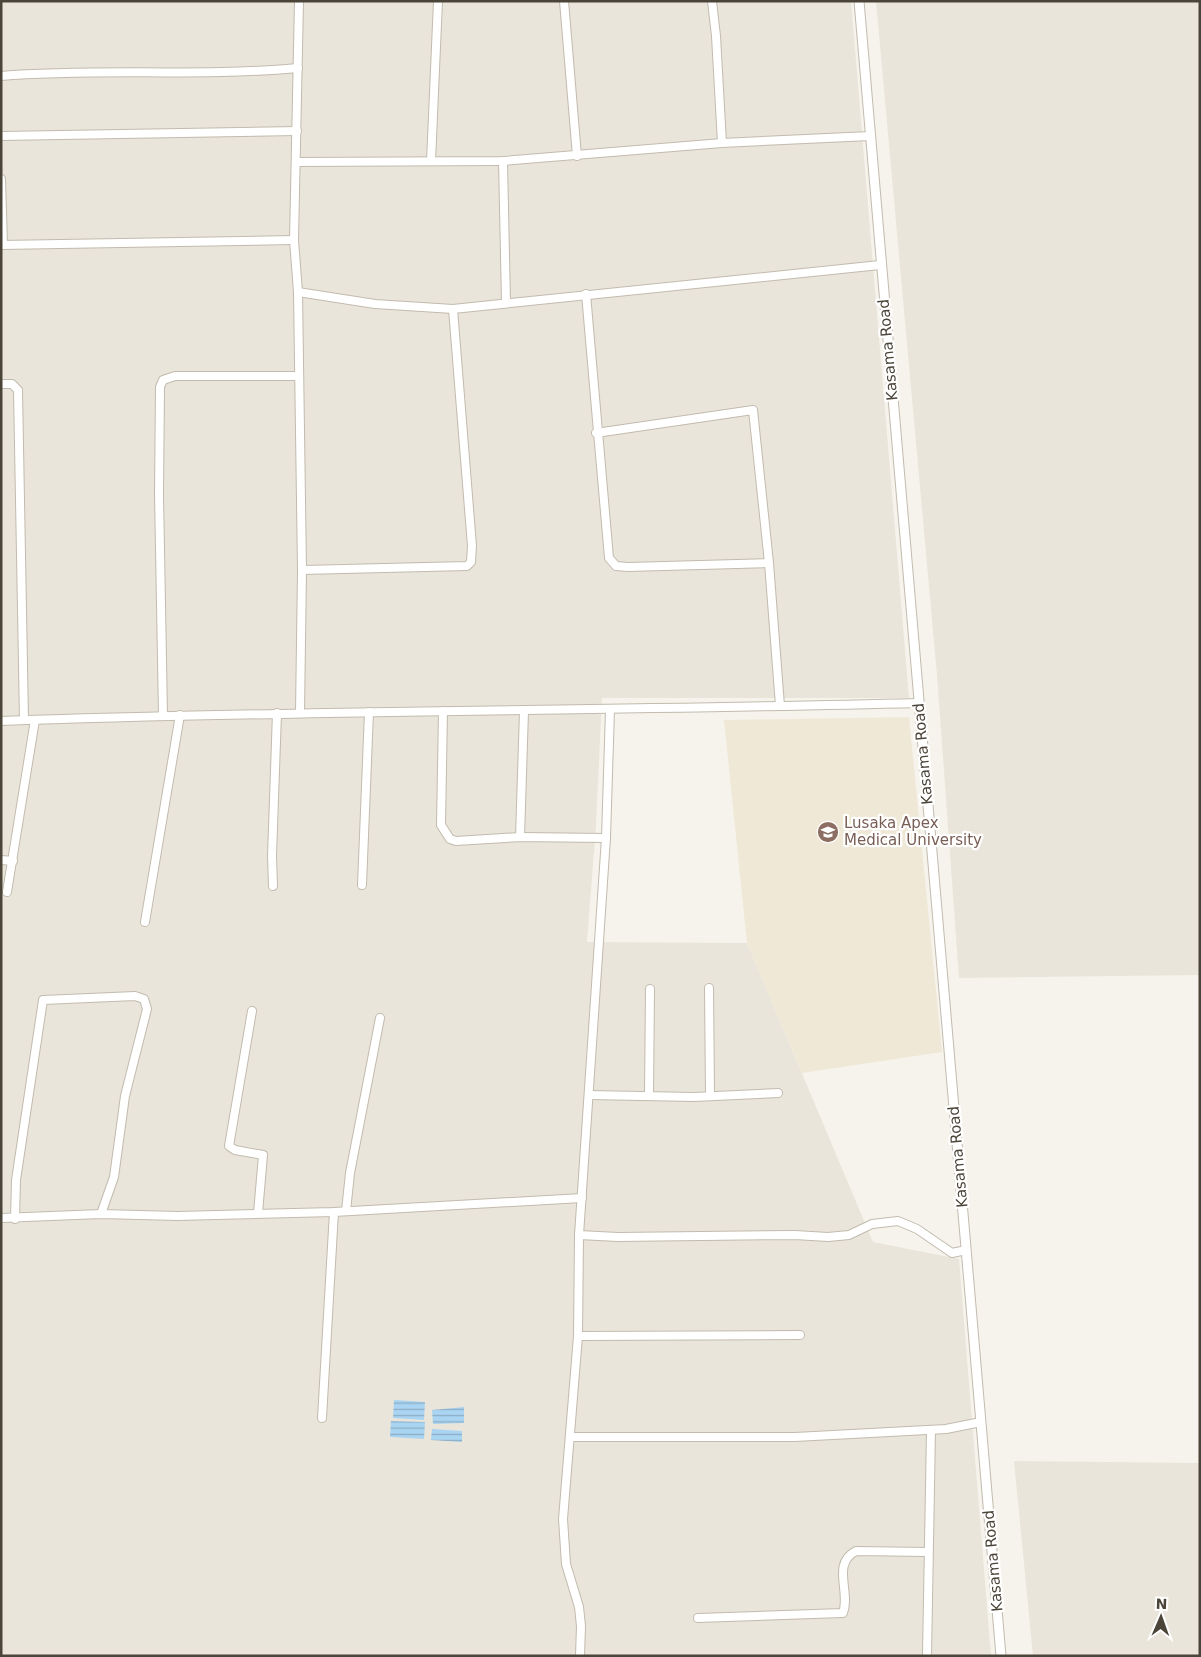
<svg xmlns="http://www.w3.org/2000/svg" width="1201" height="1657" viewBox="0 0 1201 1657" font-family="'DejaVu Sans',sans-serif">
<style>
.residential{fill:#eae5da}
.education{fill:#efe8d6}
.water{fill:url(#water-rules)}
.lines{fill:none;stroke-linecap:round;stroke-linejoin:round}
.minor-casing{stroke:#c2bbae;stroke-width:10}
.tertiary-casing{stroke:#c2bbae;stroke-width:11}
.minor{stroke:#fff;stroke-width:8}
.tertiary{stroke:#fff;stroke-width:9}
.labels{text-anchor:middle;stroke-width:4.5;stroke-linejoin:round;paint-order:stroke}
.street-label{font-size:15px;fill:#4b4439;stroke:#fff}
.education-label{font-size:15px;fill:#785e54;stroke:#fff;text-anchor:start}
</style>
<defs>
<pattern id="water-rules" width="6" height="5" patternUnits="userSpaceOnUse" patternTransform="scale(1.25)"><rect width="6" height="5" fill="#a9d4f2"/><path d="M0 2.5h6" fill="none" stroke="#8caec5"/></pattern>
</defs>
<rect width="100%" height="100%" fill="#f6f3ec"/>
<g class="residential">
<polygon points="1,1 851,1 909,698 602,698 596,825 587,942 747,943 873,1242 959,1259 991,1656 1,1656"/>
<polygon points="876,1 1200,1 1200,975 959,978 937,675"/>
<polygon points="1014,1461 1200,1463 1200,1656 1033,1656"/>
</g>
<polygon class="education" points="909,717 942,1052 802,1073 747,943 724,720"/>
<g class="water">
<polygon points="394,1400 425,1402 424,1420 393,1418"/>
<polygon points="464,1407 464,1423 433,1424 432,1410"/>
<polygon points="391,1421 425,1422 424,1439 390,1437"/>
<polygon points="432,1429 462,1431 462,1442 431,1440"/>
</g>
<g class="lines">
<g class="minor-casing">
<g id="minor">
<polyline points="299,1 294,240 298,292 302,570 300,712"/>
<polyline points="564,1 577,156"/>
<polyline points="712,1 716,36 722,143"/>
<path d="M1 76C100 68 199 77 298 68"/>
<polyline points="1,136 297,131"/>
<polyline points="431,161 438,1"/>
<polyline points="503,161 506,302"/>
<polyline points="296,162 503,161 722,143 870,136"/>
<polyline points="1,179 3,245"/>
<polyline points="1,245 294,240"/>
<polyline points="298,292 375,304 453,309 880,265"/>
<polyline points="586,294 609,558 616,566 628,567 769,563"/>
<polyline points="1,384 12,384 18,390 24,720"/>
<polyline points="596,433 753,410 769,563 780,706"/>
<polyline points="302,570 467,566 471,562 472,546 453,309"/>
<polyline points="443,711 441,825 450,839 456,841 520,837 606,838"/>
<polyline points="163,715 159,494 160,387 163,380 175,376 299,376"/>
<path d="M1 721C307 710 613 711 918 703"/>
<polyline points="520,837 524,711"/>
<polyline points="1,860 13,861"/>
<polyline points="362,885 369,712"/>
<polyline points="273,886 272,856 277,713"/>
<polyline points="7,892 35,720"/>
<polyline points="145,922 180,715"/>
<polyline points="709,988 710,1095"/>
<polyline points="252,1011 229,1146 235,1150 263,1155 258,1213"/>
<polyline points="589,1095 694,1097 778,1093"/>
<polyline points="649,1095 650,989"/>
<polyline points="346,1211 350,1173 380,1018"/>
<polyline points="1,1218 101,1214 178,1216 334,1212 582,1198"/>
<polyline points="15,1219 16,1180 43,1000 135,996 144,999 147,1009 125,1096 114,1177 101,1214"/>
<polyline points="579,1235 618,1237 795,1235 828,1237 849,1235 872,1224 898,1221 917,1229 952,1253 966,1250"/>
<polyline points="578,1336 800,1335"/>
<polyline points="322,1418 334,1212"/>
<polyline points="570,1437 795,1437 946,1429 981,1422"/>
<path d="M698 1618 843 1613C851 1592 831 1564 856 1551L927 1552"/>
<polyline points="580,1656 581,1626 579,1607 566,1564 563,1519 578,1336 579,1235 606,838 610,710"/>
<polyline points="927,1656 931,1430"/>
</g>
</g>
<g class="tertiary-casing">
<polyline id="tertiary" points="859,1 1001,1656"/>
</g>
<use href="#minor" class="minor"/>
<use href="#tertiary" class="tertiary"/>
</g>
<defs>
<g id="university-disc" transform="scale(1.125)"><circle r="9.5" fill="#8d6e63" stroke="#fff"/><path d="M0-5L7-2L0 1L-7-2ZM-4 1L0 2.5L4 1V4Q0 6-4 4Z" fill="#fff"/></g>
</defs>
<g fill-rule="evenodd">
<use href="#university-disc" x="828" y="832"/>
</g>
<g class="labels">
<g class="street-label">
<text transform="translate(888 350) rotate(-95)" y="5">Kasama Road</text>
<text transform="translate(923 754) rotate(-95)" y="5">Kasama Road</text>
<text transform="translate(958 1157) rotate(-95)" y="5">Kasama Road</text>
<text transform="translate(993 1561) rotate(-95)" y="5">Kasama Road</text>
</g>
<g class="education-label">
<text x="844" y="828">Lusaka Apex<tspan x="844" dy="17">Medical University</tspan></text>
</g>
</g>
<rect width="1201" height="1657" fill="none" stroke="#4b4439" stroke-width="5"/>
<g transform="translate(1161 1617) rotate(2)" stroke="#ffffff" stroke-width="4" paint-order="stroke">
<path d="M0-4L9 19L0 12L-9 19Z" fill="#4b4439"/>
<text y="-8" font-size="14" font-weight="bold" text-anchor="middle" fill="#4b4439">N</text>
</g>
</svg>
